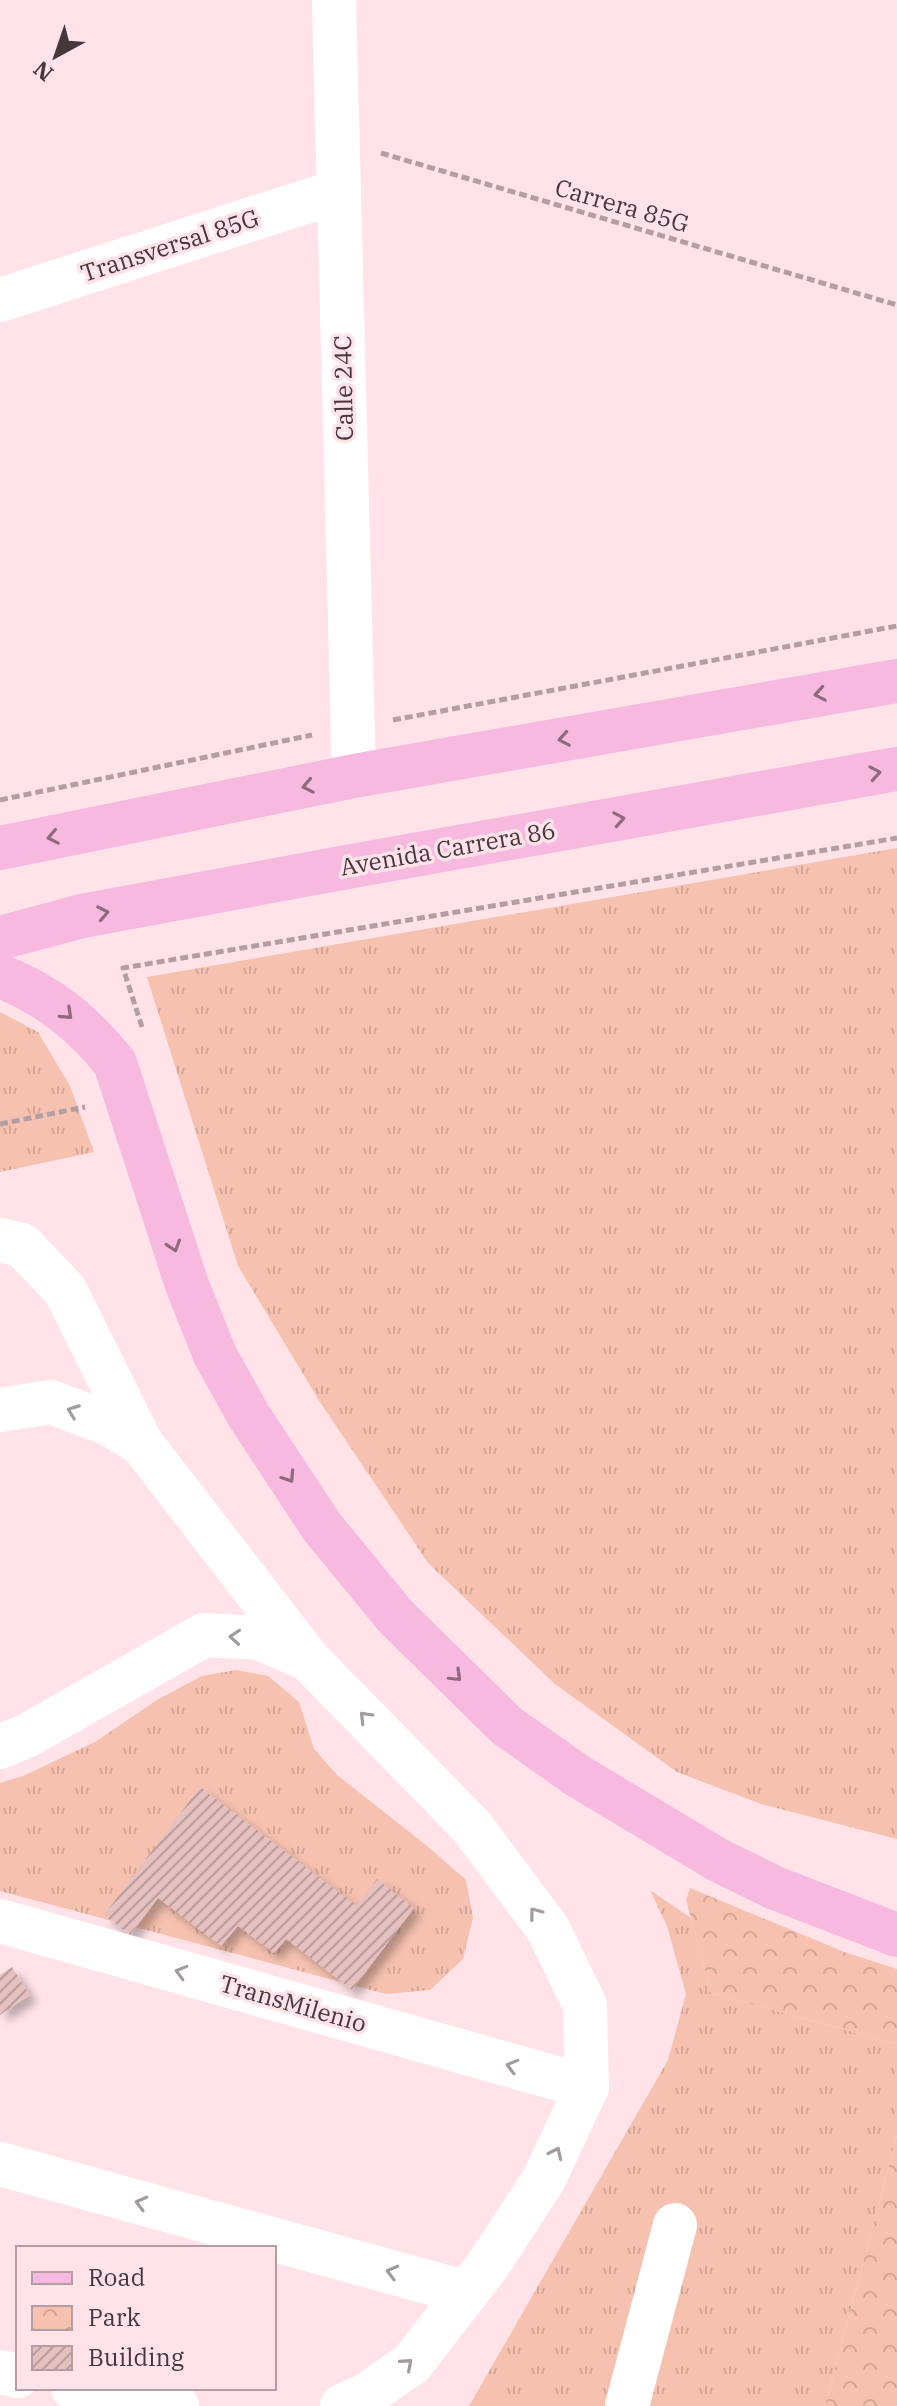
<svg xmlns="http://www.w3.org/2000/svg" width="897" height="2406" viewBox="0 0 897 2406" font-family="'IBM Plex Serif',serif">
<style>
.grass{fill:url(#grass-tufts)}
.park{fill:url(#park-crowns)}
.building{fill:url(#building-hatch);filter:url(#shadow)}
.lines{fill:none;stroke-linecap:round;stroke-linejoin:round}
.path{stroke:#b49ea2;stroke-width:5;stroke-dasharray:8 4;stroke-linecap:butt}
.minor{stroke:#fff;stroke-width:44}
.major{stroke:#f8b9e1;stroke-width:44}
.oneway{stroke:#8d6b7d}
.oneway2{stroke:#a29b9c}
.labels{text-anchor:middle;stroke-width:7;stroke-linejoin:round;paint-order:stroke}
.street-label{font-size:24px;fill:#45373a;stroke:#ffe3e9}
</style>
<defs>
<pattern id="grass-tufts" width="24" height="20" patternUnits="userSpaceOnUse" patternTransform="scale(2)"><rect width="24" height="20" fill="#f6c1af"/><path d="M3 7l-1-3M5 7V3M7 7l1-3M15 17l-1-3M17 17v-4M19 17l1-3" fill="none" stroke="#d4a697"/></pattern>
<pattern id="park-crowns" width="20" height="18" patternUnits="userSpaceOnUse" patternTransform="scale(2)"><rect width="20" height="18" fill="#f6c1af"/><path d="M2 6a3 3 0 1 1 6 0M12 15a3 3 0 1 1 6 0" fill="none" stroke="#d4a697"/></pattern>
<pattern id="building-hatch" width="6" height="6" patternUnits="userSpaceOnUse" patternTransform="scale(2)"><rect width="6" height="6" fill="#e4c0bf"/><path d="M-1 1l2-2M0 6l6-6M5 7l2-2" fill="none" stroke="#bb9d9c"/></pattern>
<filter id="shadow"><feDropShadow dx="7" dy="7" stdDeviation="4" flood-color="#0004"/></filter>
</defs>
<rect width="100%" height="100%" fill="#ffe3e9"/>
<g class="grass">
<polygon points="897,848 897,1839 761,1804 677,1772 555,1684 428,1563 320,1402 238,1266 147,977"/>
<polygon points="0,1012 38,1032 70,1086 94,1152 0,1172"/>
<polygon points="236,1670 268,1676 299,1702 314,1749 337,1775 426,1845 466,1880 473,1918 463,1959 430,1990 386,1994 0,1891 0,1783 23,1776 95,1742 157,1700 202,1676"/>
<polygon points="650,1890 691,1918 711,1993 897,2044 897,2135 825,2406 469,2406 668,2060 686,1994 667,1926"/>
</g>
<g class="park">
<polygon points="690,1888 847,1953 897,1969 897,2044 711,1993 686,1900"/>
<polygon points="897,2135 897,2406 825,2406"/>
</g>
<g class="building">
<polygon points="200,1787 357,1906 377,1879 414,1908 352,1990 286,1939 274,1953 238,1926 221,1946 158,1898 130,1935 104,1915"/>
<polygon points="12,1967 30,1995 0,2015 0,1975"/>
</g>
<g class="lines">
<g class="path">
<polyline points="381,153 897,305"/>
<polyline points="393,720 897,626"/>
<polyline points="0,800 312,735"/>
<polyline points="142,1027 123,968 897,838"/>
<polyline points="0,1124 85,1107"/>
</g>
<g class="minor">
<polyline points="334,0 354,776"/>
<polyline points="0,300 339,191"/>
<polyline points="0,1240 22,1245 65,1290 141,1443 308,1659 472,1827 548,1929 585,2005 587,2087 544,2179 488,2265 412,2363 365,2396 342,2406"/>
<polyline points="0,1410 51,1402 109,1424 141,1443"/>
<polyline points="0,1747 28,1735 204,1635 259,1638 308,1659"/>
<polyline points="0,1921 587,2087"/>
<polyline points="0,2164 467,2293"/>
<polyline points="0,2372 18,2376"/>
<polyline points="73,2388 177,2406"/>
<polyline points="627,2406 675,2225"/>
</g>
<g class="major">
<polyline points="0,848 354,776 897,681"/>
<polyline points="0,938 82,916 347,867 897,769"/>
<path d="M0 976C48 995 82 1022 115 1063L187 1285 215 1355 249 1416 322 1527 396 1617 507 1726 578 1776 718 1860 775 1888 897 1935"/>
</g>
</g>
<defs><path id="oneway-chevron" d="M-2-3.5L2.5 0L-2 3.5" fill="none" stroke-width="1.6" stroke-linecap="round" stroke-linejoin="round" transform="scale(2)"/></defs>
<g class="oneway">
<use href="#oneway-chevron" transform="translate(820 694) rotate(170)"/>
<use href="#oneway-chevron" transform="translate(564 739) rotate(170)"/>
<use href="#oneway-chevron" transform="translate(875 773) rotate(-10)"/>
<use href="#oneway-chevron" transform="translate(308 786) rotate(169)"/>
<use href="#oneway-chevron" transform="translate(619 819) rotate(-10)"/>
<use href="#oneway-chevron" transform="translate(53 837) rotate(169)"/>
<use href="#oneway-chevron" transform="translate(103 913) rotate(-11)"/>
<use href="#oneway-chevron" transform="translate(67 1014) rotate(43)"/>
<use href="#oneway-chevron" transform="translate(174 1246) rotate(72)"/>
<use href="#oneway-chevron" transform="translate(289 1477) rotate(56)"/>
<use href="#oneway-chevron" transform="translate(456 1676) rotate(44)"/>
</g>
<g class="oneway2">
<use href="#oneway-chevron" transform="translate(73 1411) rotate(-159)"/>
<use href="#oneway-chevron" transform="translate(235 1637) rotate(-176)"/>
<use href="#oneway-chevron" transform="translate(365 1717) rotate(-134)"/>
<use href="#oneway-chevron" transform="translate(535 1913) rotate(-127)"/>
<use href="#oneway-chevron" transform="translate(181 1972) rotate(-164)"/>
<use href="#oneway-chevron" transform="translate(512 2066) rotate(-164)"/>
<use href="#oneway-chevron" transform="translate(556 2153) rotate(-65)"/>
<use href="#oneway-chevron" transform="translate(141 2203) rotate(-165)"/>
<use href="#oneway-chevron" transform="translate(392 2272) rotate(-165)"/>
<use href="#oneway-chevron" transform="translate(407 2364) rotate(-41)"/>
</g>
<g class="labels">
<g class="street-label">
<text transform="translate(622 206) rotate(16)" y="8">Carrera 85G</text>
<text transform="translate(170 246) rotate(-18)" y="8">Transversal 85G</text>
<text transform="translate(344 388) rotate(-91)" y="8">Calle 24C</text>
<text transform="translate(448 849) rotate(-10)" y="8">Avenida Carrera 86</text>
<text transform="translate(293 2004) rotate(16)" y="8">TransMilenio</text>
</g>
</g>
<rect x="16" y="2246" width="260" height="144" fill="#ffe3e9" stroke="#b59ea3" stroke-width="2"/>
<rect x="32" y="2272" width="40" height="12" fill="#f8b9e1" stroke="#b59ea3" stroke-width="2"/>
<text x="88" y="2286" font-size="24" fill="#45373a">Road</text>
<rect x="32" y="2306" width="40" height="24" fill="url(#park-crowns)" stroke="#b59ea3" stroke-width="2"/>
<text x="88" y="2326" font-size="24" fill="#45373a">Park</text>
<rect x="32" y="2346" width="40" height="24" fill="url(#building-hatch)" stroke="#b59ea3" stroke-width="2"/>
<text x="88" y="2366" font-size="24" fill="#45373a">Building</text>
<g transform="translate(56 56) rotate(220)" stroke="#ffe3e9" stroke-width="6" paint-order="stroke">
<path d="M0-6L14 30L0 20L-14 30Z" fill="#45373a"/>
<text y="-12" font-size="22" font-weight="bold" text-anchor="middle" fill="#45373a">N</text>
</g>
</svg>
